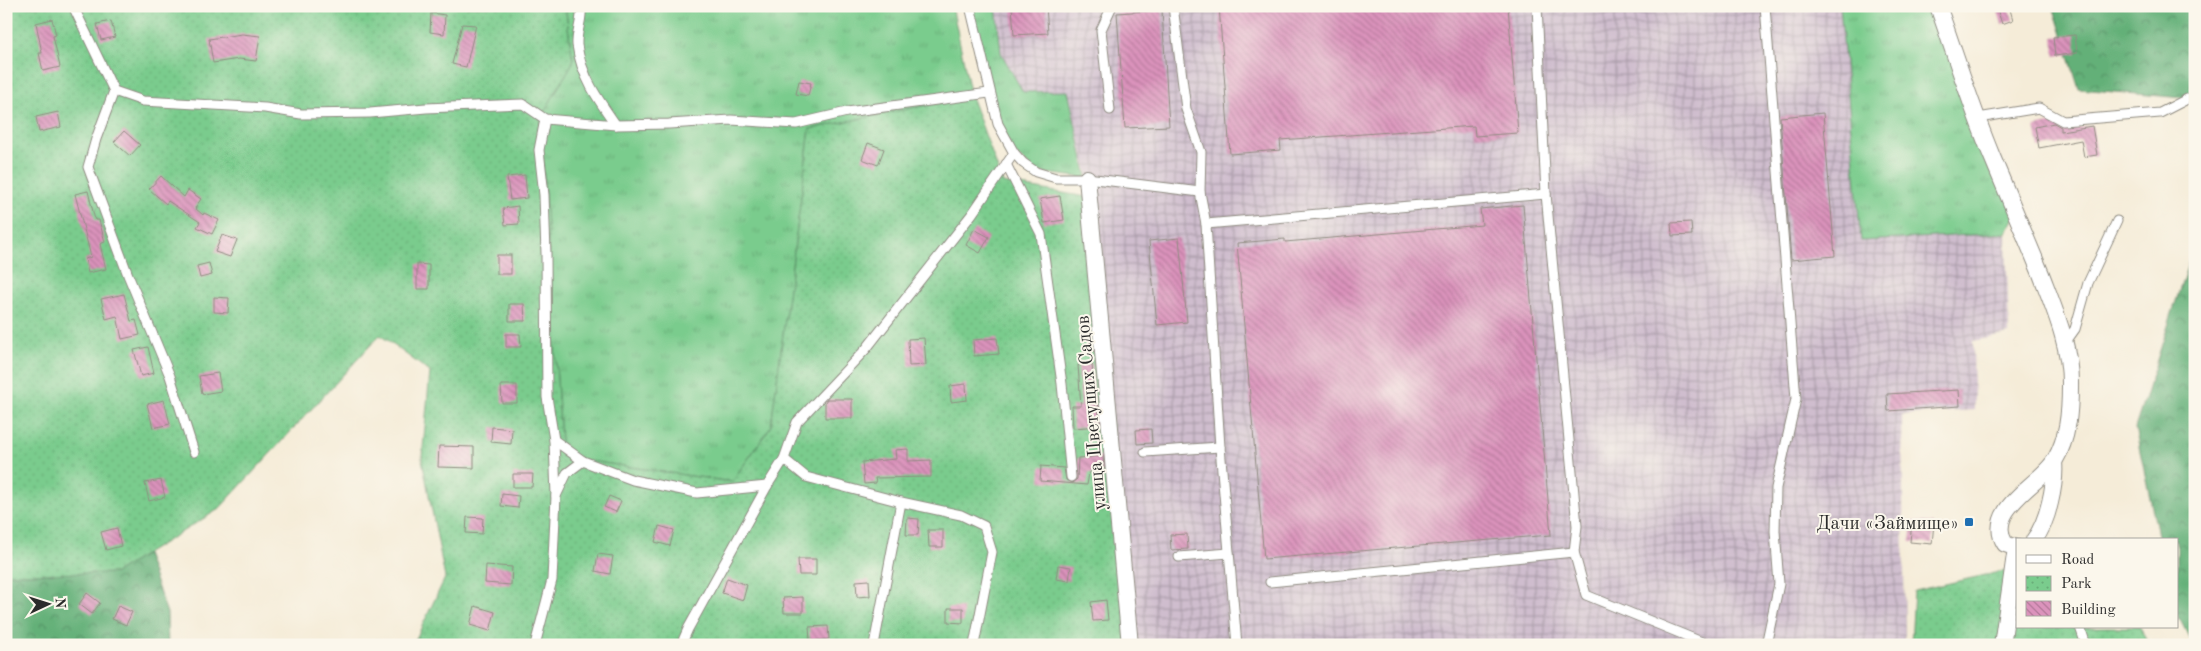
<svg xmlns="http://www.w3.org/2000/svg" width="2201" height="651" viewBox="0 0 2201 651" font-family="'Old Standard TT',serif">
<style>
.industrial{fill:url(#industrial-grid)}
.grass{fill:url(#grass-tufts);stroke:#527c5c}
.forest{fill:url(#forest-crowns);stroke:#476e52}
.park{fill:url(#park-dots);stroke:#527c5c}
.building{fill:url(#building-back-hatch)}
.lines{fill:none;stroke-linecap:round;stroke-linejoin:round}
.lane-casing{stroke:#908c82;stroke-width:11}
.street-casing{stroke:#908c82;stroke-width:18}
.lane{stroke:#fff;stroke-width:9}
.street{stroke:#fff;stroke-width:16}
.poi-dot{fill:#1f6fb2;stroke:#fbf7ec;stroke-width:2}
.labels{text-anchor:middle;stroke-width:4;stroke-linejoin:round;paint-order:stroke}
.street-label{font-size:19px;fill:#2b2b2b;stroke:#fbf7ec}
.poi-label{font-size:19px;fill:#2b2b2b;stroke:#fbf7ec;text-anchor:end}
</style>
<defs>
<pattern id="industrial-grid" width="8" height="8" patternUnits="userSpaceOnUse" patternTransform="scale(1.25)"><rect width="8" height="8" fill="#cfbdce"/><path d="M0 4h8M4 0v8" fill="none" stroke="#a89aa7"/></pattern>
<pattern id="grass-tufts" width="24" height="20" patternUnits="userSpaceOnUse" patternTransform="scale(1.25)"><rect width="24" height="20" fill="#7acc8d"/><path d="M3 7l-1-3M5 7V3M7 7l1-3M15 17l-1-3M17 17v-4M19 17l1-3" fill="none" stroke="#6aaf7a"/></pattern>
<pattern id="forest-crowns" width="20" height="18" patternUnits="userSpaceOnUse" patternTransform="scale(1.25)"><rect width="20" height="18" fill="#63b078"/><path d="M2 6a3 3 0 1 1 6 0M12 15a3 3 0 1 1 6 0" fill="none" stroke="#528f63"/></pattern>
<pattern id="park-dots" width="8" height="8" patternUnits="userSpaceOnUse" patternTransform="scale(1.25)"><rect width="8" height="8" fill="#7acc8d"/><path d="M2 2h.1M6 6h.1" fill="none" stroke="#6aaf7a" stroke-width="1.8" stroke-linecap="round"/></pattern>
<pattern id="building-back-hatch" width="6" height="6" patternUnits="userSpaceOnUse" patternTransform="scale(1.25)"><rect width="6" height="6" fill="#db93bc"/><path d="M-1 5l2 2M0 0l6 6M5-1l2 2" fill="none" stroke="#b27899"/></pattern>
</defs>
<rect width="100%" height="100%" fill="#fbf7ec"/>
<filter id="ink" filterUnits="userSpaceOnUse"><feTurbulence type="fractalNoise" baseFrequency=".02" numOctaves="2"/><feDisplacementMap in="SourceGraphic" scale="10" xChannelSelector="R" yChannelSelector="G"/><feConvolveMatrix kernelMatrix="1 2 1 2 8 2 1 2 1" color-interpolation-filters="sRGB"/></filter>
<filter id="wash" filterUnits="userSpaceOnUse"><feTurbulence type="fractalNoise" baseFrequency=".0096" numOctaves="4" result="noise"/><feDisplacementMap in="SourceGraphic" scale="20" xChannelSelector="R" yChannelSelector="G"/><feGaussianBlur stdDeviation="1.12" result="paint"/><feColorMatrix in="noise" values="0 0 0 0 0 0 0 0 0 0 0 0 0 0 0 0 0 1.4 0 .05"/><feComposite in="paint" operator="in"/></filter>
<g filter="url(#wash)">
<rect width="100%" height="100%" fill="#f5ecd8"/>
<polygon class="industrial" points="996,6 1840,6 1861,241 2006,233 2009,334 1973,341 1974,410 1902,415 1905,645 1130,645 1093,198 1068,91 1023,93 1001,53"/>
<g class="grass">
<polygon points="565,6 952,6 971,96 810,129 771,426 732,482 562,457 540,119 573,62"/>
<polygon points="970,6 996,6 1001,53 1023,92 1068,91 1087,178 1036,172 1014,153 998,124"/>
<polygon points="1840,6 1938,6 2016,216 2006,233 1861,241"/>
</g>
<g class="forest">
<polygon points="2053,6 2195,6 2195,99 2079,89"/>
<polygon points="2195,242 2195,645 2193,645 2177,614 2177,540 2159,540 2135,428"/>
<polygon points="146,554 167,613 168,645 6,645 6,574 115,573"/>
</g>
<g class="park">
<polygon points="6,6 565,6 573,62 540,119 562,457 732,482 771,426 810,129 971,96 1003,183 1093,198 1130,645 413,645 445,578 422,459 430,372 380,335 219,509 115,573 6,574"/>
<polygon points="2017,568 2017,627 2139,627 2149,645 1911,645 1914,591"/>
</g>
<g id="blocks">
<g class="building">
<polygon points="1012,6 1046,6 1048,33 1014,35"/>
<polygon points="1219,6 1508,6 1518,133 1475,136 1474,126 1280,140 1281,150 1230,154"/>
<polygon points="1996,6 2009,6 2013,20 2002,24"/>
<polygon points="1162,10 1169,126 1125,128 1117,13"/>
<polygon points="431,13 445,15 444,34 430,32"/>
<polygon points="52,19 56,35 53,36 60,67 43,71 39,53 42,53 36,23"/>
<polygon points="111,21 115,37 101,40 97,24"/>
<polygon points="462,24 476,25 466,67 452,64"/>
<polygon points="242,34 260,36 256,61 239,59 213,63 209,39"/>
<polygon points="2075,35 2077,53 2055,56 2053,37"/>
<polygon points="799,81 811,83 808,96 796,94"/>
<polygon points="58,112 61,127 39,132 36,117"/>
<polygon points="1823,113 1835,256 1791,260 1780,117"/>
<polygon points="2054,123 2061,127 2061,131 2092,126 2097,155 2084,157 2081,140 2039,148 2035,127"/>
<polygon points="124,131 140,145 130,156 114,142"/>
<polygon points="868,143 884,149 878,165 862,159"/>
<polygon points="525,175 527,198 510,200 507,177"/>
<polygon points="161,176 184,197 188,190 201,199 195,208 203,215 204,213 219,220 212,234 197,227 200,222 168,201 166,204 149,189"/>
<polygon points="88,191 95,220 99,220 105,242 100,244 106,269 88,273 85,259 91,257 75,194"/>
<polygon points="1060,196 1064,220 1044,223 1040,199"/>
<polygon points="1523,205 1551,535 1264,559 1237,243 1285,239 1285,242 1482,225 1480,209"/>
<polygon points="518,206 519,224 505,225 503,208"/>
<polygon points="1691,222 1692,235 1672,236 1671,223"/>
<polygon points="974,229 989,237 980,253 966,245"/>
<polygon points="222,235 237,240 230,257 215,252"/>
<polygon points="1179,238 1187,322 1157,325 1149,241"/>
<rect x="497" y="255" width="14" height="19"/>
<polygon points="209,263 212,275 200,278 197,266"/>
<polygon points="417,264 429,265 429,289 417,289"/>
<polygon points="124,294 131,321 136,320 140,335 122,339 117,316 106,319 101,299"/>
<polygon points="214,297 229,298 228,313 214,312"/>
<polygon points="509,304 524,304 525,321 509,321"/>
<polygon points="506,334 520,334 521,347 506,347"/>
<polygon points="924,338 926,365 909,366 908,339"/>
<polygon points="997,338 999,354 974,356 973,340"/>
<polygon points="148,347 154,373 141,376 134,350"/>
<polygon points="1092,364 1095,405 1098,405 1100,426 1073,428 1072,406 1081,406 1078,365"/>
<polygon points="218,373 221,391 202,394 199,376"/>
<polygon points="966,384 967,400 951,402 950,386"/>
<polygon points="501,385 517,385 517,403 502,403"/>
<polygon points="1959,390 1960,406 1888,411 1887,394"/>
<polygon points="827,399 852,399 852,418 825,418 825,402"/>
<polygon points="164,400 170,424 153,428 147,404"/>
<polygon points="492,427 512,429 511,444 491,442"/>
<polygon points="1151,429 1152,443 1137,444 1136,430"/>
<polygon points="439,446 474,447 474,468 438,467"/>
<polygon points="908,449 908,461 931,460 931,477 875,478 876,483 864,484 862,462 896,459 895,450"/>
<polygon points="1103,456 1104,472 1089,473 1087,485 1040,481 1041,466 1064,468 1066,480 1072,483 1077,479 1078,458"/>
<polygon points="513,474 533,474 532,487 513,487"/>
<polygon points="161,480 165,497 149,501 145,483"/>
<polygon points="502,494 519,496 518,508 501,506"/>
<polygon points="609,496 621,501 616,512 604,507"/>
<polygon points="467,517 483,518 482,534 466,533"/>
<polygon points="907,518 919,519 918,535 906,535"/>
<polygon points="1912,521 1934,523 1932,544 1910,542"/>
<polygon points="659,526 674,530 670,546 655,542"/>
<polygon points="117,528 121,546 106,550 101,532"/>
<polygon points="928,530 943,530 943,547 929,547"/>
<polygon points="1187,534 1188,549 1171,550 1170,535"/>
<polygon points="598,554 613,556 610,574 595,571"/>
<polygon points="798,559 816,559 816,575 799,575"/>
<polygon points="486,565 512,567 511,585 485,583"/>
<polygon points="1058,565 1071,567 1069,581 1056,579"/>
<polygon points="727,578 747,585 743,600 722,593"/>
<polygon points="869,580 870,596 857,597 856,581"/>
<polygon points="87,593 100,603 92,614 79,604"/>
<polygon points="803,597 803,613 784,613 783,598"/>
<polygon points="1106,600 1108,620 1093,621 1091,602"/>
<polygon points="118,606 132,612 126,625 112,619"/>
<polygon points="475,606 495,612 490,631 470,625"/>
<polygon points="948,608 963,608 963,623 948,622"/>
<polygon points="828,626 829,639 810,641 809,627"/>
</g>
</g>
</g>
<g filter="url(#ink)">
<use href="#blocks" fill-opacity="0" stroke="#908c82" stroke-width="1"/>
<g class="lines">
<g class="lane-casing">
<g id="lane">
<polyline points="73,6 114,91 143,101 265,108 301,114 370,113 426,108 523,104 545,119 616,125 669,124 731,120 796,124 847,112 989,93"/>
<path d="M581 6C583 19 576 32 577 45 581 76 599 101 616 125"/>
<polyline points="970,6 998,124 1014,153 1023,163 1036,172 1056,178 1087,178 1200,192"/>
<polyline points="1173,6 1186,109 1201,152 1200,192 1206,224"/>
<polyline points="1537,6 1546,194 1577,526 1574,552 1586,595 1709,645"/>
<polyline points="1765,6 1796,399 1776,488 1775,531 1779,584 1766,645"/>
<polyline points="114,91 96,139 88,167 128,275 170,376 194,452"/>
<polyline points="1110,110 1101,30 1112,6"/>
<polyline points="1978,118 2039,108 2063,121 2160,113 2195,95"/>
<polyline points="1006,164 1041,234 1062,384 1071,477"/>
<polyline points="2065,343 2075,329 2088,283 2117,221"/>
<polyline points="554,440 583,461"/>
<polyline points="1145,452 1220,447"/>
<polyline points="784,459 806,477 901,502 874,645"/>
<polyline points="556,496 567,473 583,461 633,480 697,493 767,486 784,459 797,422 866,349 972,214 1014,153"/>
<polyline points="901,502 961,515 984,526 992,552 974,645"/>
<polyline points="1179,557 1229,553"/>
<polyline points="1270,582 1574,552"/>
<polyline points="2080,627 2086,645"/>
<polyline points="535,645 552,580 556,496 554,440 547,397 546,254 544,195 539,150 545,119"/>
<polyline points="681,645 688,629 767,486"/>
<polyline points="1237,645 1220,447 1206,224 1546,194"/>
</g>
</g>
<g class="street-casing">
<g id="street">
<path d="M1938 6C1956 57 1972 109 1993 159 2009 198 2025 236 2041 274 2055 311 2071 347 2070 387 2070 412 2068 438 2055 460 2041 484 1984 509 2005 544L2017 548"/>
<polyline points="1087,178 1130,645"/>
<path d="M2034 540C2048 522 2056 484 2054 462"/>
<polyline points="2002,645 2016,548"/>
</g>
</g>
<use href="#lane" class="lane"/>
<use href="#street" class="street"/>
</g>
</g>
<rect class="poi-dot" x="1964" y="517" width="10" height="10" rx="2.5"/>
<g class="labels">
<g class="street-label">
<text transform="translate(1090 413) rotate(-95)" y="7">улица Цветущих Садов</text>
</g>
<g class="poi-label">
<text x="1959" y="529">Дачи «Займище»</text>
</g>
</g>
<rect width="2201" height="651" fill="none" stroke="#fbf7ec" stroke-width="25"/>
<rect x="2016" y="538" width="162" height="90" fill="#fbf7ec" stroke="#a8a59f"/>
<rect x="2026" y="555" width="25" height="8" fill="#ffffff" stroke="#a8a59f"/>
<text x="2061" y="564" font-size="15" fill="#2b2b2b">Road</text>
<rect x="2026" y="576" width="25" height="15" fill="url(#park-dots)" stroke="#a8a59f"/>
<text x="2061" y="588" font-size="15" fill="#2b2b2b">Park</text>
<rect x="2026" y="601" width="25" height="15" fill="url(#building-back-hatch)" stroke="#a8a59f"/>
<text x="2061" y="614" font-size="15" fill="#2b2b2b">Building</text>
<g transform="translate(48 604) rotate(86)" stroke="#fbf7ec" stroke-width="4" paint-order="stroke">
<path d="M0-4L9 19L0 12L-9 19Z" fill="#2b2b2b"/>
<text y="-8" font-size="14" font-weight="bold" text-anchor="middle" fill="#2b2b2b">N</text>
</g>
</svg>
